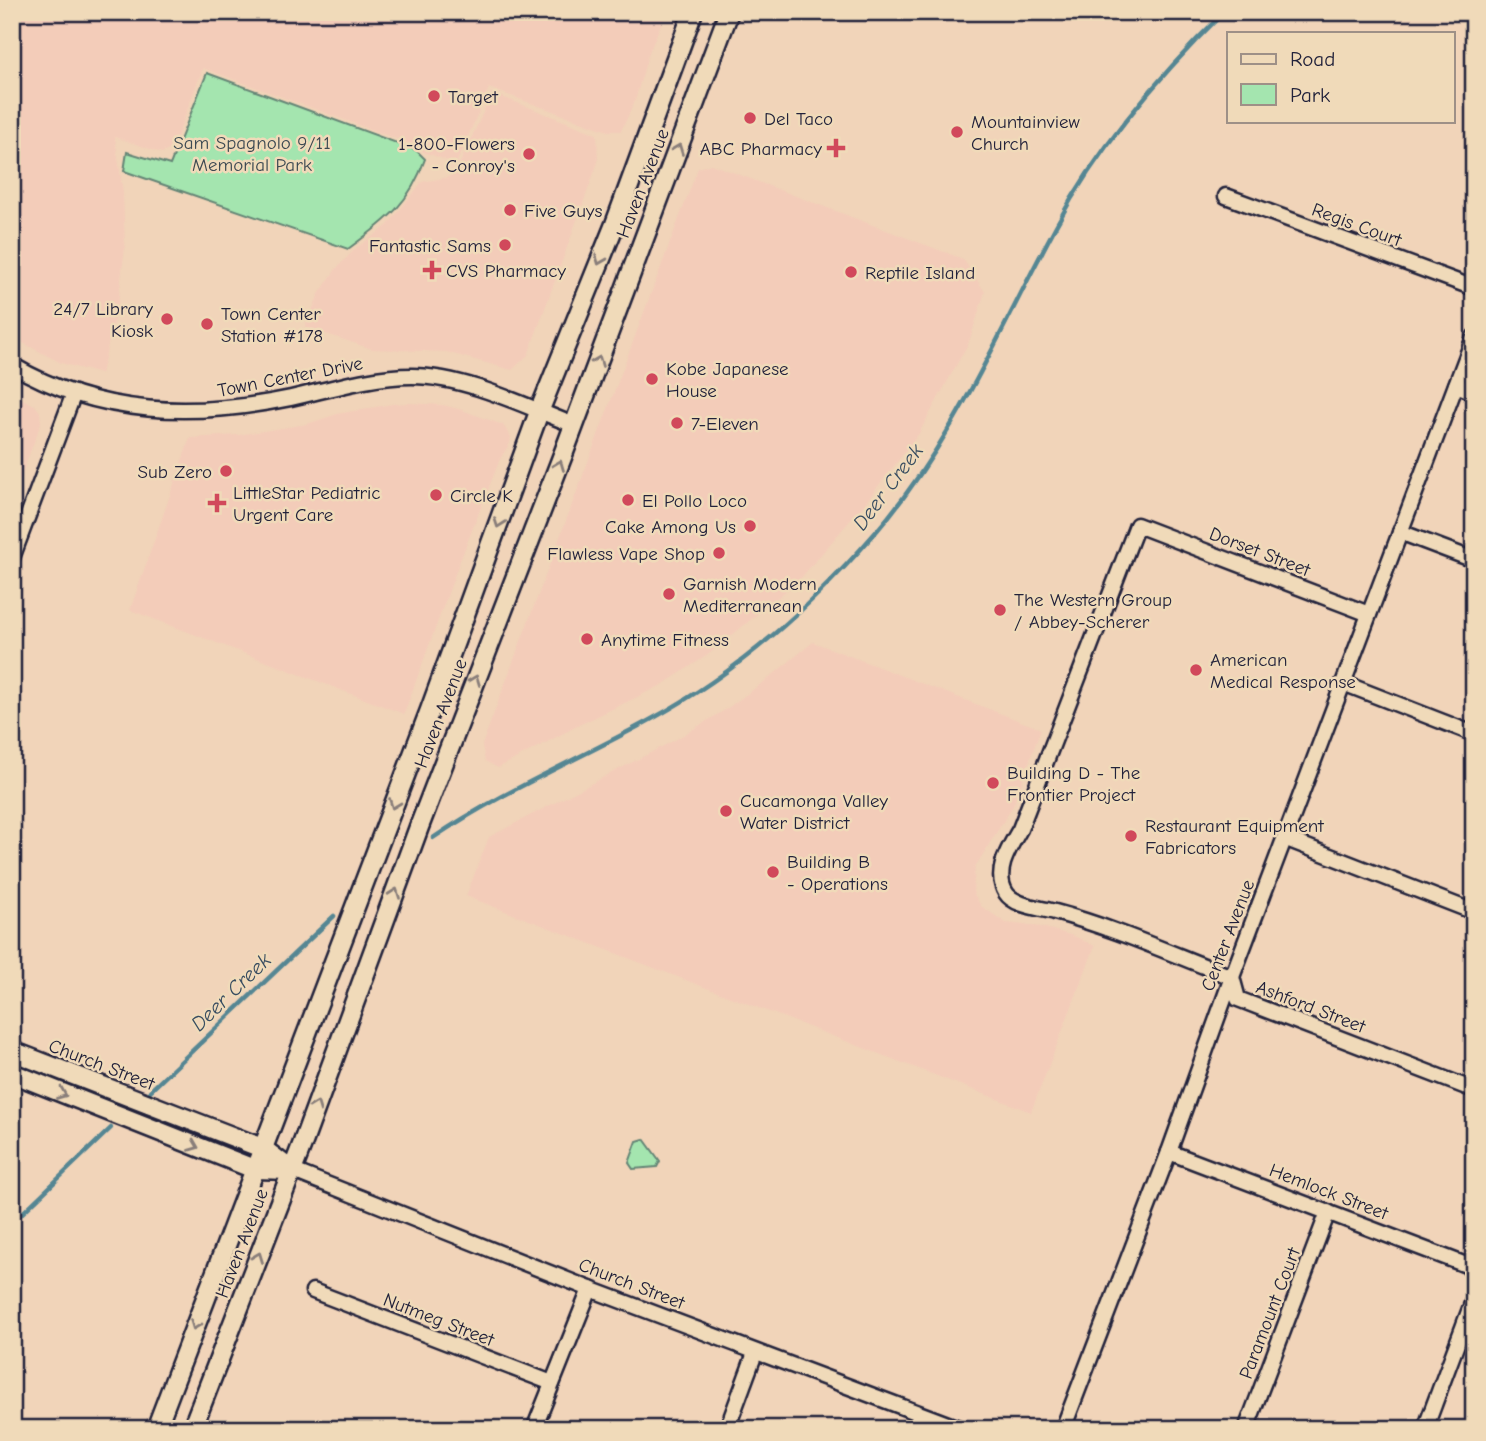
<svg xmlns="http://www.w3.org/2000/svg" width="1486" height="1441" viewBox="0 0 1486 1441" font-family="'Comic Neue',sans-serif">
<style>
.built{fill:#f3ccb9}
.green{fill:#a4e5af;stroke:#638475;stroke-width:2}
.lines{fill:none;stroke-linecap:round;stroke-linejoin:round}
.stream{stroke:#548693;stroke-width:4.5}
.minor-casing{stroke:#22223b;stroke-width:19}
.major-casing{stroke:#22223b;stroke-width:23}
.minor{stroke:#f0dab9;stroke-width:14}
.major{stroke:#f0dab9;stroke-width:18}
.oneway{stroke:#897e7a}
.poi-dot{fill:#d1495b;stroke:#f0dab9;stroke-width:2.5}
.labels{text-anchor:middle;stroke-width:5;stroke-linejoin:round;paint-order:stroke}
.poi-label{font-size:19px;fill:#22223b;stroke:#f0dab9;text-anchor:start}
.park-label{font-size:19px;fill:#3c4952;stroke:#f0dab9}
.street-label{font-size:19px;fill:#22223b;stroke:#f0dab9}
.water-label{font-size:21px;font-style:italic;fill:#374c60;stroke:#f0dab9}
</style>
<rect width="100%" height="100%" fill="#f1d4b9"/>
<filter id="ink" filterUnits="userSpaceOnUse"><feTurbulence type="fractalNoise" baseFrequency=".0143" numOctaves="2"/><feDisplacementMap in="SourceGraphic" scale="14" xChannelSelector="R" yChannelSelector="G"/><feConvolveMatrix kernelMatrix="1 2 1 2 8 2 1 2 1" color-interpolation-filters="sRGB"/></filter>
<g filter="url(#ink)">
<g class="built">
<polygon points="12,12 666,12 648,55 635,101 621,131 608,131 489,88 456,164 424,152 416,146 203,68 173,148 162,153 115,137 123,193 125,247 118,304 101,374 61,363 12,337"/>
<polygon points="492,93 597,134 598,162 528,355 512,370 446,352 372,349 305,327 319,294 336,269 356,248 387,226 422,182 449,177 459,165"/>
<polygon points="711,164 963,259 985,292 969,342 918,435 865,503 799,580 709,654 662,685 579,725 498,768 485,761 482,745 698,168"/>
<polygon points="12,394 35,405 40,412 41,423 12,501"/>
<polygon points="409,403 443,405 459,409 503,425 511,437 510,443 500,459 458,566 404,714 130,610 190,438 238,435 307,424 337,414 392,404"/>
<polygon points="813,642 1041,729 1013,806 975,867 973,892 981,906 1006,923 1042,927 1074,936 1095,946 1031,1112 466,896 489,837 675,740 725,710 769,678"/>
</g>
<g class="green">
<path d="M207 73 416 150 425 159C409 205 386 221 348 249L124 171 127 152 170 165Z"/>
<polygon points="644,1139 660,1161 657,1167 633,1169 629,1163 637,1141"/>
</g>
<g class="lines">
<g class="stream">
<path d="M433 838C501 792 577 760 650 720 735 674 812 606 875 533 954 442 1000 329 1057 224 1099 146 1161 74 1224 12"/>
<polyline points="150,1091 334,916"/>
<polyline points="12,1223 111,1128"/>
</g>
<g class="minor-casing">
<g id="minor">
<polyline points="1226,196 1474,288"/>
<path d="M12 365C100 417 195 418 291 398 331 389 371 376 412 376 465 376 525 406 574 425"/>
<polyline points="1456,385 1474,392"/>
<polyline points="1400,532 1474,560"/>
<polyline points="12,558 74,393"/>
<path d="M1369 614 1137 525 1020 829C1009 848 993 872 1006 893 1014 906 1041 908 1055 912 1115 928 1174 955 1232 977L1238 999 1474 1090"/>
<polyline points="1343,683 1474,734"/>
<polyline points="1284,838 1474,912"/>
<polyline points="1169,1152 1474,1268"/>
<polyline points="291,1170 590,1289 961,1429"/>
<polyline points="313,1291 552,1383"/>
<polyline points="534,1429 590,1289"/>
<polyline points="727,1429 755,1353"/>
<polyline points="1063,1429 1169,1152 1232,977 1474,337"/>
<polyline points="1246,1429 1328,1212"/>
<polyline points="1425,1429 1474,1298"/>
</g>
</g>
<g class="major-casing">
<g id="major">
<polyline points="12,1051 262,1148 291,1170"/>
<polyline points="12,1073 254,1169 291,1170"/>
<polyline points="156,1429 430,710 539,412 615,224 693,12"/>
<polyline points="192,1429 302,1145 419,827 564,452 729,12"/>
</g>
</g>
<use href="#minor" class="minor"/>
<use href="#major" class="major"/>
</g>
<defs><path id="oneway-chevron" d="M-2-3.5L2.5 0L-2 3.5" fill="none" stroke-width="1.6" stroke-linecap="round" stroke-linejoin="round" transform="scale(1.75)"/></defs>
<g class="oneway">
<use href="#oneway-chevron" transform="translate(678 149) rotate(-69)"/>
<use href="#oneway-chevron" transform="translate(600 260) rotate(112)"/>
<use href="#oneway-chevron" transform="translate(598 361) rotate(-69)"/>
<use href="#oneway-chevron" transform="translate(559 465) rotate(-69)"/>
<use href="#oneway-chevron" transform="translate(499 523) rotate(110)"/>
<use href="#oneway-chevron" transform="translate(475 680) rotate(-69)"/>
<use href="#oneway-chevron" transform="translate(394 804) rotate(111)"/>
<use href="#oneway-chevron" transform="translate(395 893) rotate(-70)"/>
<use href="#oneway-chevron" transform="translate(62 1094) rotate(22)"/>
<use href="#oneway-chevron" transform="translate(316 1106) rotate(-69)"/>
<use href="#oneway-chevron" transform="translate(194 1146) rotate(22)"/>
<use href="#oneway-chevron" transform="translate(258 1257) rotate(-69)"/>
<use href="#oneway-chevron" transform="translate(195 1325) rotate(111)"/>
</g>
</g>
<g class="poi-dot">
<circle cx="434" cy="96" r="7"/>
<circle cx="750" cy="118" r="7"/>
<circle cx="957" cy="132" r="7"/>
<path d="M832.5 137.5h7v7h7v7h-7v7h-7v-7h-7v-7h7z"/>
<circle cx="529" cy="154" r="7"/>
<circle cx="510" cy="210" r="7"/>
<circle cx="505" cy="245" r="7"/>
<path d="M428.5 259.5h7v7h7v7h-7v7h-7v-7h-7v-7h7z"/>
<circle cx="851" cy="272" r="7"/>
<circle cx="167" cy="319" r="7"/>
<circle cx="207" cy="324" r="7"/>
<circle cx="652" cy="379" r="7"/>
<circle cx="677" cy="423" r="7"/>
<circle cx="226" cy="471" r="7"/>
<circle cx="436" cy="495" r="7"/>
<circle cx="628" cy="500" r="7"/>
<path d="M213.5 492.5h7v7h7v7h-7v7h-7v-7h-7v-7h7z"/>
<circle cx="750" cy="526" r="7"/>
<circle cx="719" cy="553" r="7"/>
<circle cx="669" cy="594" r="7"/>
<circle cx="1000" cy="610" r="7"/>
<circle cx="587" cy="639" r="7"/>
<circle cx="1196" cy="670" r="7"/>
<circle cx="993" cy="783" r="7"/>
<circle cx="726" cy="811" r="7"/>
<circle cx="1131" cy="836" r="7"/>
<circle cx="773" cy="872" r="7"/>
</g>
<g class="labels">
<g class="poi-label">
<text x="448" y="103">Target</text>
<text x="764" y="125">Del Taco</text>
<text x="971" y="128">Mountainview<tspan x="971" dy="22">Church</tspan></text>
<text x="515" y="150" text-anchor="end">1-800-Flowers<tspan x="515" dy="22">- Conroy's</tspan></text>
<text x="822" y="155" text-anchor="end">ABC Pharmacy</text>
<text x="524" y="217">Five Guys</text>
<text x="491" y="252" text-anchor="end">Fantastic Sams</text>
<text x="446" y="277">CVS Pharmacy</text>
<text x="865" y="279">Reptile Island</text>
<text x="153" y="315" text-anchor="end">24/7 Library<tspan x="153" dy="22">Kiosk</tspan></text>
<text x="221" y="320">Town Center<tspan x="221" dy="22">Station #178</tspan></text>
<text x="666" y="375">Kobe Japanese<tspan x="666" dy="22">House</tspan></text>
<text x="691" y="430">7-Eleven</text>
<text x="212" y="478" text-anchor="end">Sub Zero</text>
<text x="233" y="499">LittleStar Pediatric<tspan x="233" dy="22">Urgent Care</tspan></text>
<text x="450" y="502">Circle K</text>
<text x="642" y="507">El Pollo Loco</text>
<text x="736" y="533" text-anchor="end">Cake Among Us</text>
<text x="705" y="560" text-anchor="end">Flawless Vape Shop</text>
<text x="683" y="590">Garnish Modern<tspan x="683" dy="22">Mediterranean</tspan></text>
<text x="1014" y="606">The Western Group<tspan x="1014" dy="22">/ Abbey-Scherer</tspan></text>
<text x="601" y="646">Anytime Fitness</text>
<text x="1210" y="666">American<tspan x="1210" dy="22">Medical Response</tspan></text>
<text x="1007" y="779">Building D - The<tspan x="1007" dy="22">Frontier Project</tspan></text>
<text x="740" y="807">Cucamonga Valley<tspan x="740" dy="22">Water District</tspan></text>
<text x="1145" y="832">Restaurant Equipment<tspan x="1145" dy="22">Fabricators</tspan></text>
<text x="787" y="868">Building B<tspan x="787" dy="22">- Operations</tspan></text>
</g>
<g class="park-label">
<text x="252" y="149">Sam Spagnolo 9/11<tspan x="252" dy="22">Memorial Park</tspan></text>
</g>
<g class="street-label">
<text transform="translate(642 183) rotate(-69)" y="7">Haven Avenue</text>
<text transform="translate(1357 224) rotate(20)" y="7">Regis Court</text>
<text transform="translate(290 376) rotate(-11)" y="7">Town Center Drive</text>
<text transform="translate(1260 551) rotate(21)" y="7">Dorset Street</text>
<text transform="translate(440 713) rotate(-69)" y="7">Haven Avenue</text>
<text transform="translate(1227 935) rotate(-69)" y="7">Center Avenue</text>
<text transform="translate(1311 1006) rotate(21)" y="7">Ashford Street</text>
<text transform="translate(102 1064) rotate(21)" y="7">Church Street</text>
<text transform="translate(1329 1191) rotate(21)" y="7">Hemlock Street</text>
<text transform="translate(241 1243) rotate(-69)" y="7">Haven Avenue</text>
<text transform="translate(632 1283) rotate(21)" y="7">Church Street</text>
<text transform="translate(1269 1313) rotate(-69)" y="7">Paramount Court</text>
<text transform="translate(439 1319) rotate(21)" y="7">Nutmeg Street</text>
</g>
<g class="water-label">
<text transform="translate(888 487) rotate(-53)" y="7">Deer Creek</text>
<text transform="translate(231 992) rotate(-44)" y="7">Deer Creek</text>
</g>
</g>
<rect width="1486" height="1441" fill="none" stroke="#f0dab9" stroke-width="42"/>
<rect x="21" y="21" width="1444" height="1399" fill="none" stroke="#22223b" stroke-width="2.5" filter="url(#ink)"/>
<rect x="1227" y="32" width="228" height="91" fill="#f0dab9" stroke="#9e9087" stroke-width="2"/>
<rect x="1241" y="54" width="35" height="10" fill="#f0dab9" stroke="#9e9087" stroke-width="2"/>
<text x="1290" y="66" font-size="21" fill="#22223b">Road</text>
<rect x="1241" y="84" width="35" height="21" fill="#a4e5af" stroke="#9e9087" stroke-width="2"/>
<text x="1290" y="102" font-size="21" fill="#22223b">Park</text>
</svg>
